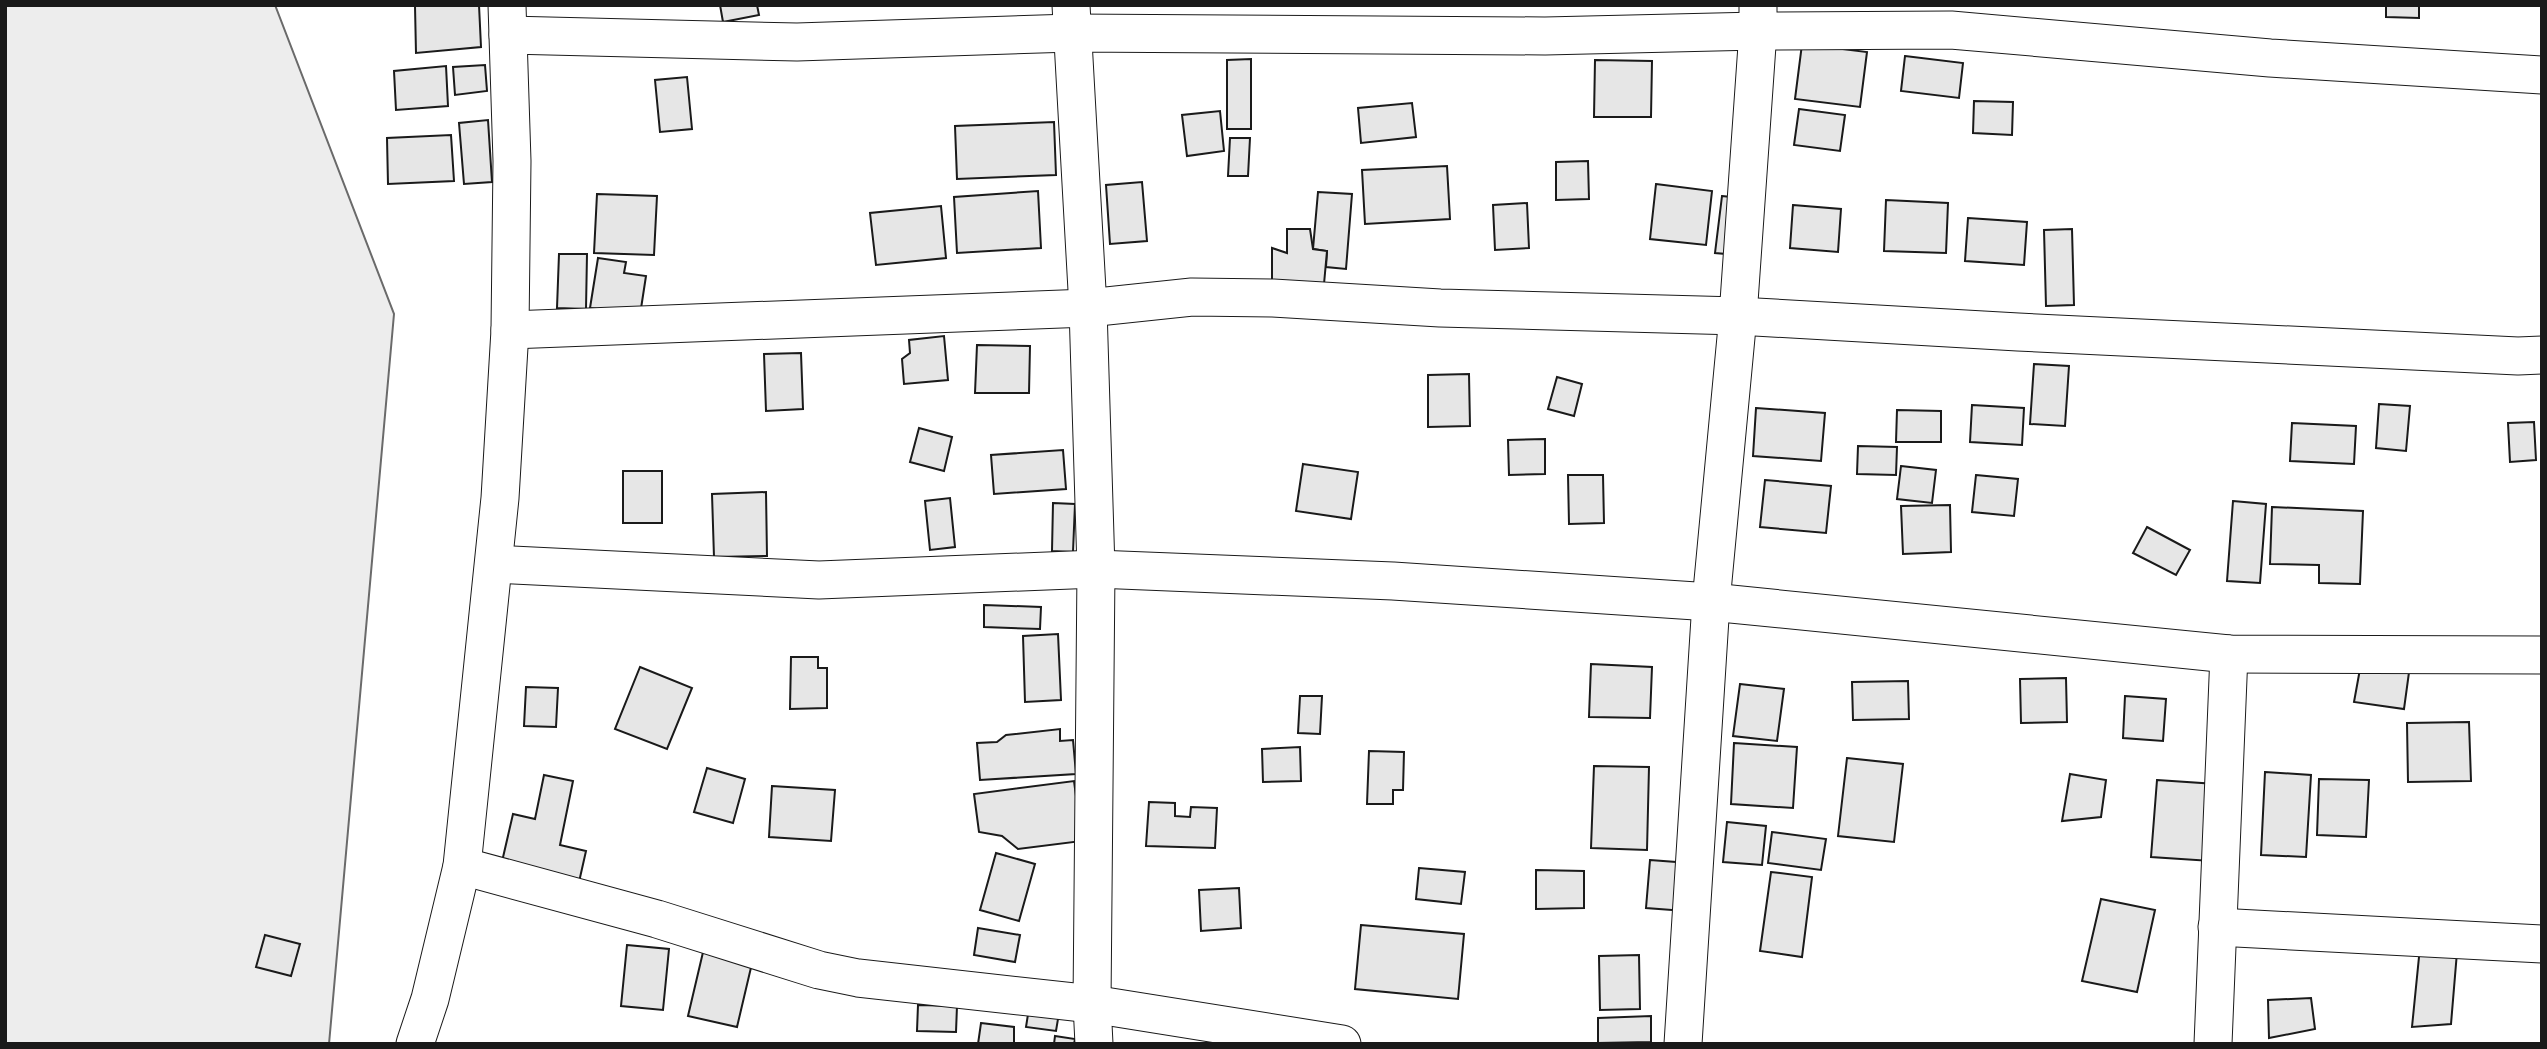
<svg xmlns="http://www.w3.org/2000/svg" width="2547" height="1049" viewBox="0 0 2547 1049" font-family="Quicksand,sans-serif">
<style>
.built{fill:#ededed;stroke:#6a6a6a;stroke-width:2}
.building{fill:#e6e6e6;stroke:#1a1a1a;stroke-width:2}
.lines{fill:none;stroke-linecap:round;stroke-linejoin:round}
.minor-casing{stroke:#1a1a1a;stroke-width:39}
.minor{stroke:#fff;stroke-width:37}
</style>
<rect width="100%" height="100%" fill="#fff"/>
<polygon class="built" points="5,5 275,5 394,314 329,1044 5,1044"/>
<g class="building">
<polygon points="479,5 481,47 416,53 415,6"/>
<polygon points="720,5 757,5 759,15 723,22"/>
<polygon points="2386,5 2419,5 2419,18 2386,17"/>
<polygon points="1802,44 1867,52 1860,107 1795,99"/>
<polygon points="1905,56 1963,63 1959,98 1901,91"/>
<polygon points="1251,59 1251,129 1227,129 1227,60"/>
<polygon points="1595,60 1652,61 1651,117 1594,117"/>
<polygon points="485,65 487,91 455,95 453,67"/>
<polygon points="446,66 448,106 396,110 394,71"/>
<polygon points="687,77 692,129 660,132 655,80"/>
<polygon points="1974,101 2013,102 2012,135 1973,133"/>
<polygon points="1412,103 1416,137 1361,143 1358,108"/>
<polygon points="1799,109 1845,115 1840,151 1794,145"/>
<polygon points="1220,111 1224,151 1187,156 1182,115"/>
<polygon points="488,120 492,182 464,184 459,123"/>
<polygon points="1054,122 1056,175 957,179 955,126"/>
<polygon points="451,135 454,181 388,184 387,138"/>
<polygon points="1230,138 1250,138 1248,176 1228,176"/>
<polygon points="1588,161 1589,199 1556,200 1556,162"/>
<polygon points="1447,166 1450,219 1365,224 1362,170"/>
<polygon points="1142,182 1147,241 1110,244 1106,185"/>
<polygon points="1656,184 1712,191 1706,245 1650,239"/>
<polygon points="1038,191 1041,248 957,253 954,197"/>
<polygon points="1318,192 1352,194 1346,269 1326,267 1327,251 1313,249"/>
<polygon points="597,194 657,196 654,255 594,253"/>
<polygon points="1722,196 1740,198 1738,255 1715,253"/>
<polygon points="1886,200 1948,203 1946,253 1884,251"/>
<polygon points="1527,203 1529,248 1495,250 1493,205"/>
<polygon points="1793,205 1841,209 1838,252 1790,248"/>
<polygon points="941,206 946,258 876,265 870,213"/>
<polygon points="1968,218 2027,222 2024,265 1965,261"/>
<polygon points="1287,229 1310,229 1313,249 1327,251 1324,284 1272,283 1272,248 1287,253"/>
<polygon points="2072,229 2074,305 2046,306 2044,230"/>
<polygon points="559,254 587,254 586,309 557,308"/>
<polygon points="598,258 626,262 624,273 646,276 640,315 590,308"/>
<polygon points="944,336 948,380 904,384 902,359 910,353 909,340"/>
<polygon points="977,345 1030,346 1029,393 975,393"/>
<polygon points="801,353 803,409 766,411 764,354"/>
<polygon points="2034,364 2069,366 2065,426 2030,424"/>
<polygon points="1469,374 1470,426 1428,427 1428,375"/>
<polygon points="1557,377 1582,384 1574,416 1548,409"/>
<polygon points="2379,404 2410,406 2406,451 2376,448"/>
<polygon points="1972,405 2024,408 2022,445 1970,442"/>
<polygon points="1756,408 1825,413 1821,461 1753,456"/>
<polygon points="1897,410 1941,411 1941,442 1896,442"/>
<polygon points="2534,422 2536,460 2510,462 2508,423"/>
<polygon points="2292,423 2356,426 2354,464 2290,461"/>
<polygon points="919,428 952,437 944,471 910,462"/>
<polygon points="1545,439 1545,474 1509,475 1508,440"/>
<polygon points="1858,446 1897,447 1896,475 1857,474"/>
<polygon points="1063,450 1066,489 994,494 991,455"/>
<polygon points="1303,464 1358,472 1351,519 1296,511"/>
<polygon points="1901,466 1936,470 1932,503 1897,499"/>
<rect x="623" y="471" width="39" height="52"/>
<polygon points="1568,475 1603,475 1604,523 1569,524"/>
<polygon points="1976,475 2018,479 2014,516 1972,512"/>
<polygon points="1765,480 1831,486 1826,533 1760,527"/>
<polygon points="766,492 767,556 714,557 712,494"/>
<polygon points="950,498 955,547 930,550 925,501"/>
<polygon points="2233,501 2266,504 2260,583 2227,581"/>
<polygon points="1053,503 1075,504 1073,552 1052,551"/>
<polygon points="1950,505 1951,552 1903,554 1901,506"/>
<polygon points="2272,507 2363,511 2360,584 2319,583 2319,565 2270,564"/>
<polygon points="2147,527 2190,550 2176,575 2133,553"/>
<polygon points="984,605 1041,607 1040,629 984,627"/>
<polygon points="1058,634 1061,700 1025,702 1023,636"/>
<polygon points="791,657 818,657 818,668 827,668 827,708 790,709"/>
<polygon points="2362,658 2410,665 2404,709 2354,702"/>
<polygon points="1591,664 1652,667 1650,718 1589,717"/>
<polygon points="640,667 692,688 667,749 615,729"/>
<polygon points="2066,678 2067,722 2021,723 2020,679"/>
<polygon points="1908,681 1909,719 1853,720 1852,682"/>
<polygon points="1740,684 1784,689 1777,741 1733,736"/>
<polygon points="526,687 558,688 556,727 524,726"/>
<polygon points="1300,696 1322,696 1320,734 1298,733"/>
<polygon points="2125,696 2166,699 2163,741 2123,738"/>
<polygon points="2469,722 2471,781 2408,782 2407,723"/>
<polygon points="1060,729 1060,741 1073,740 1076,774 980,780 977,743 997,742 1006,735"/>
<polygon points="1734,743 1797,747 1793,808 1731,804"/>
<polygon points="1300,747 1301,781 1263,782 1262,749"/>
<polygon points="1369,751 1404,752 1403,790 1393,790 1393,804 1367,804"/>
<polygon points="1847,758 1903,764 1894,842 1838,836"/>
<polygon points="1594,766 1649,767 1647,850 1591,848"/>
<polygon points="707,768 745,779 733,823 694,812"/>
<polygon points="2265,772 2311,775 2306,857 2261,855"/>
<polygon points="2070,774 2106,780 2101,817 2062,821"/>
<polygon points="544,775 573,781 560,845 586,851 579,882 501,866 513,814 535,819"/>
<polygon points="2319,779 2369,780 2366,837 2317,835"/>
<polygon points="2157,780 2216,784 2211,861 2151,857"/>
<polygon points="1074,781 1082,841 1018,849 1002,836 979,832 974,794"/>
<polygon points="772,786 835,790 831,841 769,837"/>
<polygon points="1149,802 1175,803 1175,816 1190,817 1191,807 1217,808 1215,848 1146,846"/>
<polygon points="1727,822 1766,826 1762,865 1723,862"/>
<polygon points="1772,832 1826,839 1821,870 1768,863"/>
<polygon points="996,853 1035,864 1019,921 980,910"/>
<polygon points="1650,860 1689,863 1685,911 1646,908"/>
<polygon points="1419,868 1465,872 1461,904 1416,899"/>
<polygon points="1536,870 1584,871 1584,908 1536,909"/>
<polygon points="1771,872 1812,877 1802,957 1760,951"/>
<polygon points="1239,888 1241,928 1201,931 1199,890"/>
<polygon points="2101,899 2155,910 2137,992 2082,981"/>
<polygon points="1361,925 1464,934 1458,999 1355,989"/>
<polygon points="978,928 1020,935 1015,962 974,955"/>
<polygon points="265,935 300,944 291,976 256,967"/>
<polygon points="627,945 669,949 663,1010 621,1006"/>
<polygon points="2420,947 2457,952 2451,1024 2412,1027"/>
<polygon points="704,948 753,959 737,1027 688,1016"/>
<polygon points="1639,955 1640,1009 1600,1010 1599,956"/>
<polygon points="2311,998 2315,1029 2269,1038 2268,1000"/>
<polygon points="918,1005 957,1006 956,1032 917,1031"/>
<polygon points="1029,1008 1059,1013 1056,1031 1026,1027"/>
<polygon points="1651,1016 1651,1042 1598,1043 1598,1018"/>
<polygon points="981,1023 1014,1027 1014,1044 978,1044"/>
<polygon points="1055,1036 1075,1039 1074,1044 1054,1044"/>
</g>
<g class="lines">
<g class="minor-casing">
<g id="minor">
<polyline points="1071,5 1088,308 1096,569 1092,1004 1094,1044"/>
<polyline points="508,35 797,42 1072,33 1545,36 1758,31 1951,30 2270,58 2542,75"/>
<polyline points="510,330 1088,308 1192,297 1273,298 1440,308 1738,316 2018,332 2518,356 2542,355"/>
<polyline points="494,564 819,580 1096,569 1393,581 1711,602 2229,654 2542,655"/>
<polyline points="462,866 657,919 819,970 858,978 1092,1004 1342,1044"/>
<polyline points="2217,927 2542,944"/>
<polyline points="415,1044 430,999 462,866 500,498 510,330 512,161 507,5"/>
<polyline points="1683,1044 1711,602 1738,316 1758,31 1758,5"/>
<polyline points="2213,1044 2229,654"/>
</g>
</g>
<use href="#minor" class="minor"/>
</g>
<rect width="2547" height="1049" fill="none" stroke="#1a1a1a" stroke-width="14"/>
</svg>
